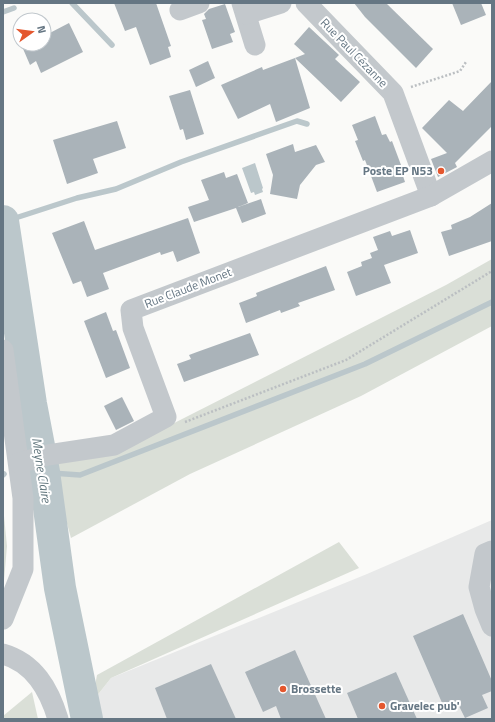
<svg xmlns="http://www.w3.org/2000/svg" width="495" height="722" viewBox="0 0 495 722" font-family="'Titillium Web',sans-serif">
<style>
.built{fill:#e8e9e9}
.green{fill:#dadfd7}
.water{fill:#bbc7cb}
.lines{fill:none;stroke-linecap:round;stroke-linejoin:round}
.stream{stroke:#bbc7cb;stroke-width:5.5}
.river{stroke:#bbc7cb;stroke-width:32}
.building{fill:#aab3b9}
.path{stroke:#bbbfc2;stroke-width:2.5;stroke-dasharray:2 2;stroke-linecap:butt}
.minor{stroke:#c3c8cc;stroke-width:21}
.poi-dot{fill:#e4572e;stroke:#fff;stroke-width:1.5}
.labels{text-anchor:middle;stroke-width:4;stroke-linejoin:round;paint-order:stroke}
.street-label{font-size:12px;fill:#657683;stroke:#fff}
.poi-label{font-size:12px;font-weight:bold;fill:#657683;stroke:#fff;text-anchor:start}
.water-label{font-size:13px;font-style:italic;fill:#60757c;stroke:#fff}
</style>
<rect width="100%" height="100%" fill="#fafaf8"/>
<polygon class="built" points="492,520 492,719 97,719 92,702 111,678 367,574"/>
<g class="green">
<polygon points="492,259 492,326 361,396 190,474 71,538 50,462 123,449 446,285"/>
<polygon points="3,506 7,546 3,592"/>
<polygon points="339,542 359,568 111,678 92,702 97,675"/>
<polygon points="32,692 38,719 3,719 3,716"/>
</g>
<polygon class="water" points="255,163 263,188 262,189 263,192 255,195 254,192 251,193 242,168"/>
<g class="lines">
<g class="stream">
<polyline points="72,3 112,45"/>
<polyline points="3,12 14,8"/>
<polyline points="3,222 77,198 116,189 181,162 297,121 307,124"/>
<polyline points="37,472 80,475 365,364 492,302"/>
<polyline points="3,475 4,474"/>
</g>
<polyline class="river" points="3,221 31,404 44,472 60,588 87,719"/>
</g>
<g class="building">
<polygon points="114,3 156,3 171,46 168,47 171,57 150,65 136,27 125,31"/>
<polygon points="354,3 386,3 433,49 416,68 365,17"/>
<polygon points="452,3 481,3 486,15 461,25"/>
<polygon points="225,4 235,32 230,34 233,42 212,49 202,20 206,19 204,14 209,9"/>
<polygon points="69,23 83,52 41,73 36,61 30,65 21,44 44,44 44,36"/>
<polygon points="309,27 339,55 335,59 360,82 341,102 295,58 305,54 294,44"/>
<polygon points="295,58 310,108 276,122 270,104 238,119 221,85 262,67 263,70"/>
<polygon points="208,61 215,78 196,87 189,70"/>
<polygon points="492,81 492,126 455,163 457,167 438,177 431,159 447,153 422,128 449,100 463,111"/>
<polygon points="190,90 204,134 186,140 183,129 180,130 169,96"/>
<polygon points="375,116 382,135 386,134 390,142 392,141 404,173 402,173 405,182 377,192 365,160 363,161 355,141 358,140 352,125"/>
<polygon points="117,121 126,148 93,159 98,173 67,184 53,140"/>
<polygon points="293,144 295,152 316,145 325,162 316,165 300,185 297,199 270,194 273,175 266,154"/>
<polygon points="224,172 226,178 237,174 248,203 238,207 261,199 266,214 242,223 236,208 194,222 188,207 209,200 201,180"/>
<polygon points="492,203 492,241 449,256 441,232 452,229 451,225 470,217"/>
<polygon points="188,218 200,253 177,262 173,251 161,255 160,252 103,273 109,289 87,297 81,281 73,284 52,233 84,221 95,250"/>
<polygon points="410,230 418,253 384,265 391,283 356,296 347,272 362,266 361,262 372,258 370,253 378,250 373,237 390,231 392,236"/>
<polygon points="326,266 335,290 298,303 300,306 281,313 280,310 246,323 239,303 257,296 256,293"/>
<polygon points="106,312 113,331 116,330 130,368 106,378 84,321"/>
<polygon points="250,333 259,355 184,382 177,364 191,359 189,355 197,352"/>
<polygon points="122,397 134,421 116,430 104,406"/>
<polygon points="463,614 492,681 492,691 482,695 488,708 465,718 459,706 446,712 413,636"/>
<polygon points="295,650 326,719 281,719 276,706 263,712 245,672"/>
<polygon points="211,664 236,719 167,719 155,688"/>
<polygon points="396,672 417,719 358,719 347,693"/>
</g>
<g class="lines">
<g class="path">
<polyline points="411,87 460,71 466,62"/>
<polyline points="185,422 346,360 492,271"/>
</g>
<g class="minor">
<polyline points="242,3 255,45"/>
<polyline points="306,3 393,93 431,196"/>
<polyline points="180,10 199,3"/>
<polyline points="246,14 281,3"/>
<polyline points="3,350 23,498 23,569 3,619"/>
<polyline points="19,463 48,455 114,445 166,417 133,328 131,310 431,196 492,161"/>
<polyline points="492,551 485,554 479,587 485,609 492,626"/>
<path d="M3 654C34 663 49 689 58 719"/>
</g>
</g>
<g class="poi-dot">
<circle cx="441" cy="171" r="4"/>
<circle cx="283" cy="689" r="4"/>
<circle cx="382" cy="706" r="4"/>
</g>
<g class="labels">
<g class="street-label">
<text transform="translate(354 53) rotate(46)" y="4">Rue Paul Cézanne</text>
<text transform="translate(188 288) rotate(-21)" y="4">Rue Claude Monet</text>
</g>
<g class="poi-label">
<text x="433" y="175" text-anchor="end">Poste EP N53</text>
<text x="291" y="693">Brossette</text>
<text x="390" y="710">Gravelec pub'</text>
</g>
<g class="water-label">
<text transform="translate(42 470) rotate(81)" y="5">Meyne Claire</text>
</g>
</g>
<rect width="495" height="722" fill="none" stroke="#657683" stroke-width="8"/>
<g transform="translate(32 32) rotate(76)"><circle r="19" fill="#ffffff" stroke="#c1c8cd"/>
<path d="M0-3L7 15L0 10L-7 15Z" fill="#e4572e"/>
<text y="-6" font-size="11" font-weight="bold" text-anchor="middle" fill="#657683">N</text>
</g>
</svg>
